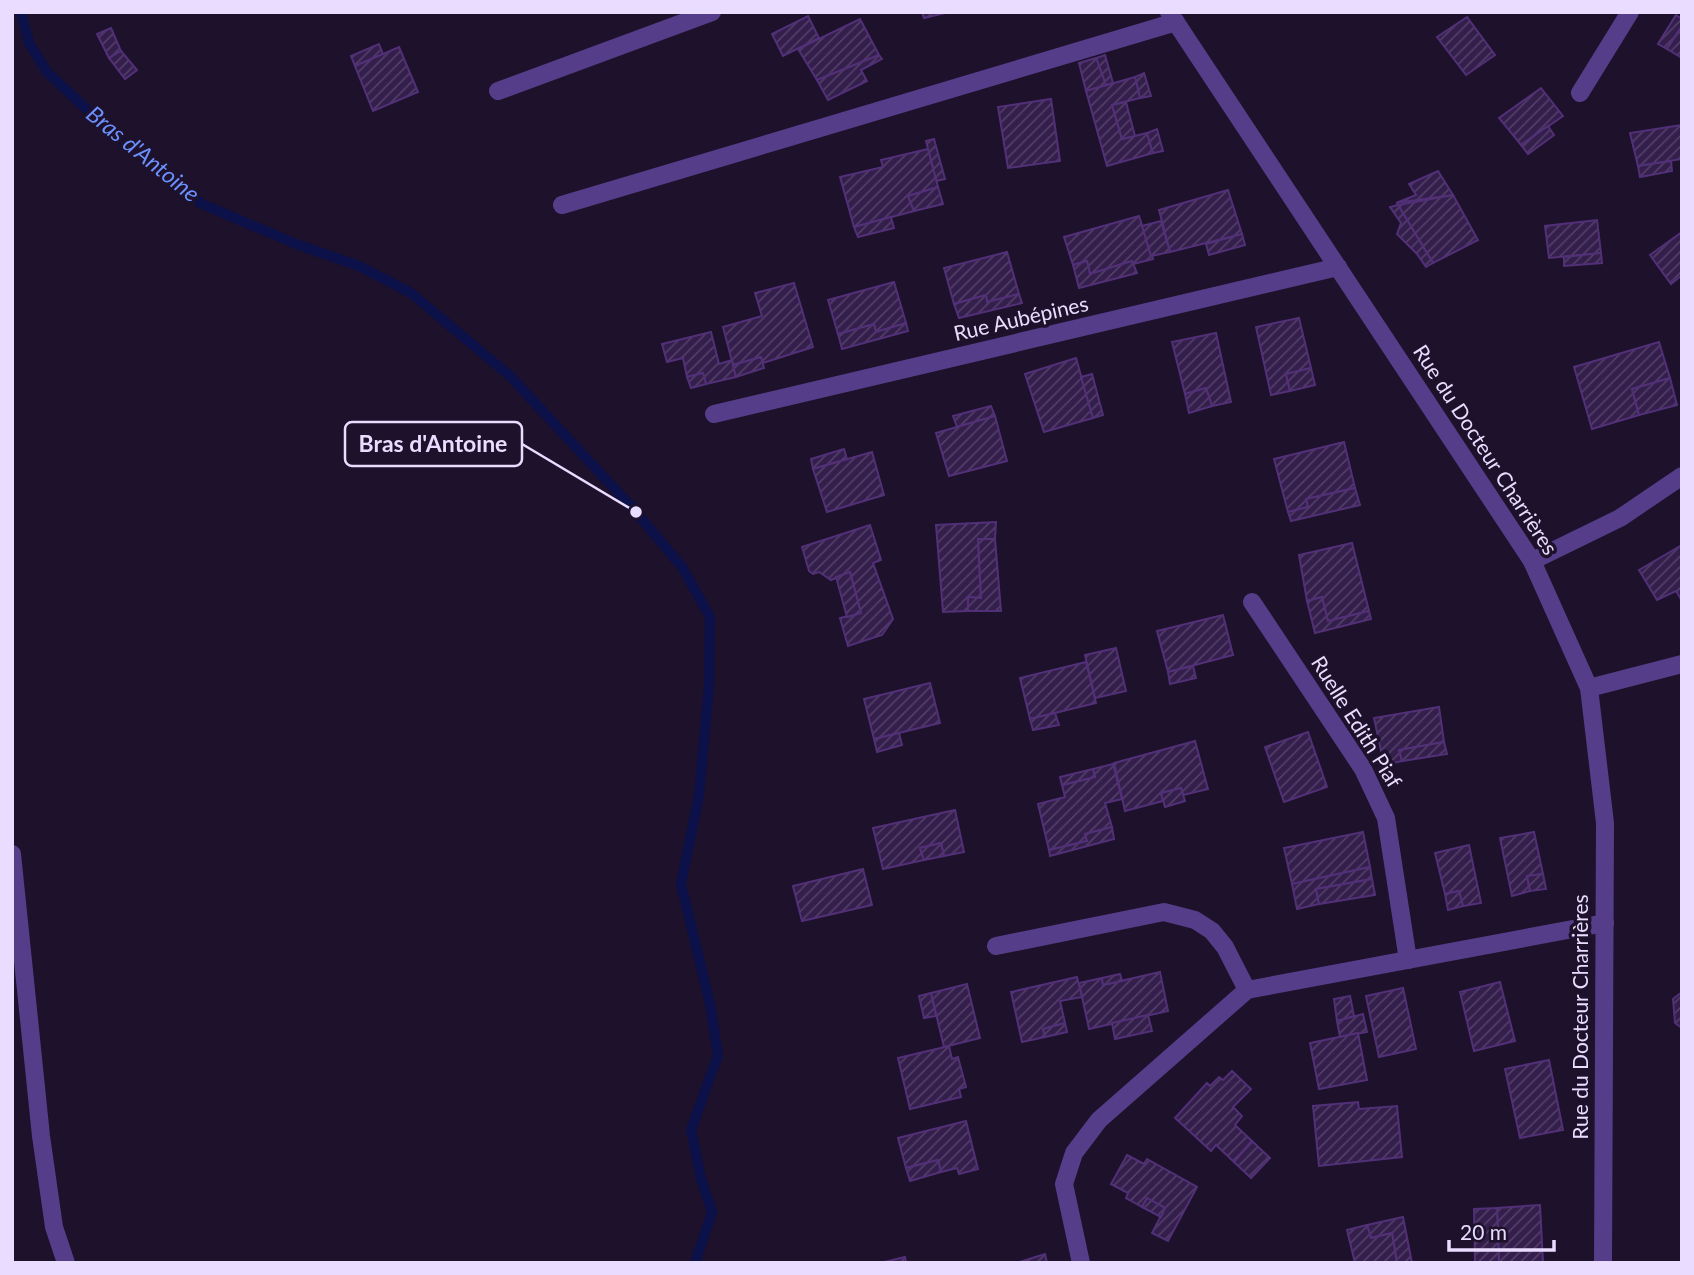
<svg xmlns="http://www.w3.org/2000/svg" width="1694" height="1275" viewBox="0 0 1694 1275" font-family="Lato,sans-serif">
<style>
.lines{fill:none;stroke-linecap:round;stroke-linejoin:round}
.stream{stroke:#0c114a;stroke-width:10}
.building{fill:url(#building-hatch);stroke:#523078;stroke-width:2}
.minor{stroke:#563d89;stroke-width:18}
.labels{text-anchor:middle;stroke-width:7;stroke-linejoin:round;paint-order:stroke}
.street-label{font-size:21px;fill:#eadcff;stroke:#1d112b}
.water-label{font-size:23px;font-style:italic;fill:#6b90fe;stroke:#1d112b}
.leader{fill:none;stroke:#eadcff;stroke-width:2.5}
.callout-dot{fill:#eadcff;stroke:#1d112b;stroke-width:2.5}
.callout{fill:#1d112b;stroke:#eadcff;stroke-width:2.5}
.callout-label{font-size:23px;text-anchor:middle;font-weight:bold;fill:#eadcff}
</style>
<defs>
<pattern id="building-hatch" width="6" height="6" patternUnits="userSpaceOnUse" patternTransform="scale(1.75)"><rect width="6" height="6" fill="#341e4c"/><path d="M-1 1l2-2M0 6l6-6M5 7l2-2" fill="none" stroke="#523e67"/></pattern>
</defs>
<rect width="100%" height="100%" fill="#1d112b"/>
<g class="lines">
<polyline class="stream" points="21,12 29,43 47,72 112,133 202,204 296,244 359,266 411,293 510,376 636,512 682,567 710,617 709,685 699,795 681,884 710,1004 718,1055 691,1130 701,1179 712,1212 695,1263"/>
</g>
<g class="building">
<polygon points="922,12 949,12 924,18"/>
<polygon points="1676,15 1682,19 1682,26 1667,49 1658,44"/>
<polygon points="808,16 819,38 783,56 772,34"/>
<polygon points="1467,17 1495,55 1466,75 1437,37"/>
<polygon points="860,19 879,55 817,80 798,49"/>
<polygon points="1682,26 1682,58 1667,49"/>
<polygon points="111,28 121,51 109,58 97,34"/>
<polygon points="379,44 383,54 355,66 351,56"/>
<polygon points="399,47 418,92 373,111 355,66"/>
<polygon points="121,51 137,70 125,79 109,58"/>
<polygon points="879,55 882,59 861,70 867,81 828,100 817,80"/>
<polygon points="1105,55 1113,83 1106,85 1096,58"/>
<polygon points="1096,58 1106,85 1086,91 1079,63"/>
<polygon points="1144,73 1151,96 1140,98 1135,77"/>
<polygon points="1135,77 1140,98 1112,105 1122,139 1147,133 1153,153 1107,166 1086,91"/>
<polygon points="1541,88 1563,116 1521,145 1499,118"/>
<polygon points="1051,99 1060,161 1008,168 998,107"/>
<polygon points="1126,102 1135,136 1122,139 1112,105"/>
<polygon points="1682,125 1682,159 1638,166 1630,133"/>
<polygon points="1548,126 1554,135 1528,154 1521,145"/>
<polygon points="1157,129 1163,151 1153,153 1147,133"/>
<polygon points="934,139 945,179 936,181 926,141"/>
<polygon points="928,149 938,187 908,196 914,211 854,227 840,177 883,167 881,160"/>
<polygon points="1671,161 1672,171 1640,177 1638,166"/>
<polygon points="1438,171 1453,195 1396,203 1416,195 1409,184"/>
<polygon points="938,187 943,204 914,211 908,196"/>
<polygon points="1228,190 1242,234 1170,252 1159,210"/>
<polygon points="1453,195 1478,240 1433,263 1398,205"/>
<polygon points="1398,205 1433,263 1426,267 1417,254 1397,234 1401,223 1390,207"/>
<polygon points="1139,216 1153,259 1133,264 1132,261 1090,274 1087,261 1073,265 1064,237"/>
<polygon points="891,217 894,228 858,237 854,227"/>
<polygon points="1597,220 1601,253 1549,258 1545,226"/>
<polygon points="1161,221 1170,252 1151,256 1142,226"/>
<polygon points="1682,232 1682,275 1671,284 1650,255"/>
<polygon points="1242,234 1245,245 1209,255 1206,244"/>
<polygon points="1007,252 1019,294 987,302 986,295 954,304 944,268"/>
<polygon points="1601,253 1602,263 1564,266 1564,257"/>
<polygon points="1087,261 1090,274 1132,261 1137,273 1079,288 1073,265"/>
<polygon points="894,282 906,323 876,332 874,324 838,334 828,300"/>
<polygon points="794,283 813,347 763,363 761,357 733,365 723,327 762,316 755,293"/>
<polygon points="1019,294 1022,303 959,318 954,304 986,295 987,302"/>
<polygon points="1299,318 1311,368 1286,374 1290,391 1271,395 1256,327"/>
<polygon points="906,323 908,331 842,349 838,334 874,324 876,332"/>
<polygon points="711,332 719,364 732,360 736,377 706,384 703,373 687,377 683,358 667,362 662,344"/>
<polygon points="1216,333 1231,402 1212,406 1206,388 1185,394 1172,342"/>
<polygon points="1659,342 1670,378 1632,389 1639,415 1592,429 1574,367"/>
<polygon points="761,357 764,368 736,377 733,365"/>
<polygon points="1076,358 1093,418 1044,432 1025,374"/>
<polygon points="1311,368 1315,385 1290,391 1286,374"/>
<polygon points="703,373 706,384 691,388 687,377"/>
<polygon points="1092,374 1103,415 1093,418 1081,377"/>
<polygon points="1670,378 1677,405 1639,415 1632,389"/>
<polygon points="1206,388 1212,406 1189,413 1185,394"/>
<polygon points="991,406 995,416 957,427 953,416"/>
<polygon points="995,416 1007,461 949,476 936,433"/>
<polygon points="1344,442 1355,488 1306,499 1308,507 1288,512 1274,459"/>
<polygon points="844,449 847,459 813,469 811,459"/>
<polygon points="872,452 884,495 827,512 813,469"/>
<polygon points="1355,488 1360,505 1291,521 1288,512 1308,507 1306,499"/>
<polygon points="996,522 995,539 978,539 981,598 968,597 968,611 943,612 936,525"/>
<polygon points="870,525 881,560 873,563 893,619 882,635 848,646 840,618 861,613 850,572 831,580 819,572 813,574 809,571 802,547"/>
<polygon points="978,539 995,539 1001,611 968,611 968,597 981,598"/>
<polygon points="1352,543 1369,611 1328,621 1322,597 1307,601 1299,555"/>
<polygon points="1682,545 1682,601 1676,591 1657,600 1639,570"/>
<polygon points="850,572 861,613 847,617 836,577"/>
<polygon points="1322,597 1328,621 1369,611 1371,619 1315,633 1307,601"/>
<polygon points="1223,615 1233,655 1168,672 1157,631"/>
<polygon points="1116,648 1126,691 1095,698 1085,655"/>
<polygon points="1086,662 1096,703 1030,719 1020,678"/>
<polygon points="1193,666 1196,678 1170,684 1168,672"/>
<polygon points="930,683 940,723 874,739 864,699"/>
<polygon points="1439,707 1444,742 1399,750 1402,761 1384,765 1374,718"/>
<polygon points="1055,713 1059,725 1033,730 1030,719"/>
<polygon points="1308,732 1327,787 1284,802 1265,747"/>
<polygon points="899,733 902,745 877,752 874,739"/>
<polygon points="1195,741 1208,789 1183,795 1181,788 1161,793 1163,801 1125,811 1114,763"/>
<polygon points="1444,742 1447,754 1402,761 1399,750"/>
<polygon points="1113,764 1122,799 1105,803 1112,827 1085,834 1087,841 1049,850 1038,804 1065,797 1062,785 1095,777 1093,769"/>
<polygon points="1093,769 1095,777 1062,785 1060,777"/>
<polygon points="1181,788 1185,801 1165,807 1161,793"/>
<polygon points="955,810 964,852 944,856 941,843 920,848 924,860 883,869 873,828"/>
<polygon points="1112,827 1114,839 1050,856 1049,850 1087,841 1085,834"/>
<polygon points="1363,832 1370,867 1292,884 1284,848"/>
<polygon points="1534,832 1543,874 1527,876 1530,891 1512,896 1500,838"/>
<polygon points="941,843 944,856 924,860 920,848"/>
<polygon points="1469,845 1481,903 1463,906 1459,891 1445,894 1435,853"/>
<polygon points="1370,867 1372,879 1316,889 1319,904 1297,909 1292,884"/>
<polygon points="863,869 872,905 802,921 793,886"/>
<polygon points="1543,874 1546,889 1530,891 1527,876"/>
<polygon points="1372,879 1375,895 1319,904 1316,889"/>
<polygon points="1459,891 1463,906 1448,910 1445,894"/>
<polygon points="1160,972 1168,1011 1089,1029 1079,983 1102,978 1103,985"/>
<polygon points="1120,974 1122,981 1103,985 1102,978"/>
<polygon points="1077,977 1082,997 1060,1001 1065,1023 1043,1029 1045,1037 1022,1042 1011,992"/>
<polygon points="1500,982 1515,1041 1474,1051 1460,992"/>
<polygon points="967,984 980,1038 944,1047 931,993"/>
<polygon points="1403,988 1416,1049 1379,1057 1366,996"/>
<polygon points="1682,992 1682,1028 1675,1023 1673,999"/>
<polygon points="931,993 936,1016 924,1018 919,996"/>
<polygon points="1350,996 1354,1016 1337,1021 1334,999"/>
<polygon points="1363,1014 1367,1032 1340,1037 1337,1021"/>
<polygon points="1148,1015 1152,1031 1115,1039 1112,1023"/>
<polygon points="1065,1023 1067,1032 1045,1037 1043,1029"/>
<polygon points="1358,1033 1367,1080 1319,1089 1310,1043"/>
<polygon points="949,1046 952,1059 958,1057 966,1087 959,1089 961,1097 910,1109 898,1058"/>
<polygon points="1549,1060 1563,1130 1520,1138 1505,1069"/>
<polygon points="1232,1071 1251,1089 1233,1107 1242,1116 1235,1125 1252,1141 1234,1162 1216,1145 1211,1151 1175,1118 1207,1083 1210,1086 1219,1077 1223,1080"/>
<polygon points="1358,1102 1359,1109 1397,1106 1402,1157 1319,1166 1313,1106"/>
<polygon points="966,1121 978,1169 959,1174 957,1168 941,1172 938,1160 906,1168 898,1138"/>
<polygon points="1252,1141 1270,1158 1251,1178 1234,1162"/>
<polygon points="1127,1155 1144,1164 1147,1159 1197,1187 1168,1241 1152,1233 1165,1208 1147,1198 1142,1207 1126,1198 1128,1193 1111,1184"/>
<polygon points="938,1160 941,1172 910,1181 906,1168"/>
<polygon points="1147,1198 1165,1208 1161,1217 1142,1207"/>
<polygon points="1540,1205 1543,1263 1499,1263 1497,1208"/>
<polygon points="1497,1208 1499,1263 1475,1263 1474,1209"/>
<polygon points="1403,1217 1412,1263 1397,1263 1392,1233 1371,1238 1367,1225"/>
<polygon points="1367,1225 1371,1238 1392,1233 1397,1263 1355,1263 1347,1230"/>
<polygon points="1045,1254 1047,1263 1016,1263"/>
<polygon points="905,1257 906,1263 880,1263"/>
</g>
<g class="lines">
<g class="minor">
<polyline points="1169,12 1532,561 1589,688 1605,823 1603,1263"/>
<polyline points="498,91 712,12"/>
<polyline points="1580,93 1630,12"/>
<polyline points="562,205 1176,22"/>
<polyline points="714,414 1338,267"/>
<polyline points="1532,561 1620,518 1682,476"/>
<polyline points="1252,602 1363,769 1386,818 1408,960"/>
<polyline points="1589,688 1682,664"/>
<polyline points="12,854 41,1136 54,1227 66,1263"/>
<polyline points="996,946 1164,912 1195,920 1212,931 1225,947 1247,990"/>
<polyline points="1081,1263 1064,1184 1074,1153 1099,1120 1247,990 1605,923"/>
</g>
</g>
<g class="labels">
<g class="street-label">
<text transform="translate(1021 319) rotate(-13)" y="7">Rue Aubépines</text>
<text transform="translate(1485 450) rotate(57)" y="7">Rue du Docteur Charrières</text>
<text transform="translate(1356 722) rotate(58)" y="7">Ruelle Edith Piaf</text>
<text transform="translate(1581 1017) rotate(-90)" y="7">Rue du Docteur Charrières</text>
</g>
<g class="water-label">
<text transform="translate(143 154) rotate(39)" y="8">Bras d'Antoine</text>
</g>
</g>
<path class="leader" d="M636 512L522 444"/>
<circle class="callout-dot" cx="636" cy="512" r="7"/>
<rect class="callout" x="345" y="422" width="177" height="44" rx="7"/>
<g class="callout-label">
<text x="433" y="452">Bras d'Antoine</text>
</g>
<rect width="1694" height="1275" fill="none" stroke="#eadcff" stroke-width="28"/>
<path d="M1449 1240v10h105v-10" fill="none" stroke="#eadcff" stroke-width="3.5"/>
<text x="1460" y="1240" font-size="21" fill="#eadcff" stroke="#1d112b" stroke-width="5" paint-order="stroke">20 m</text>
</svg>
